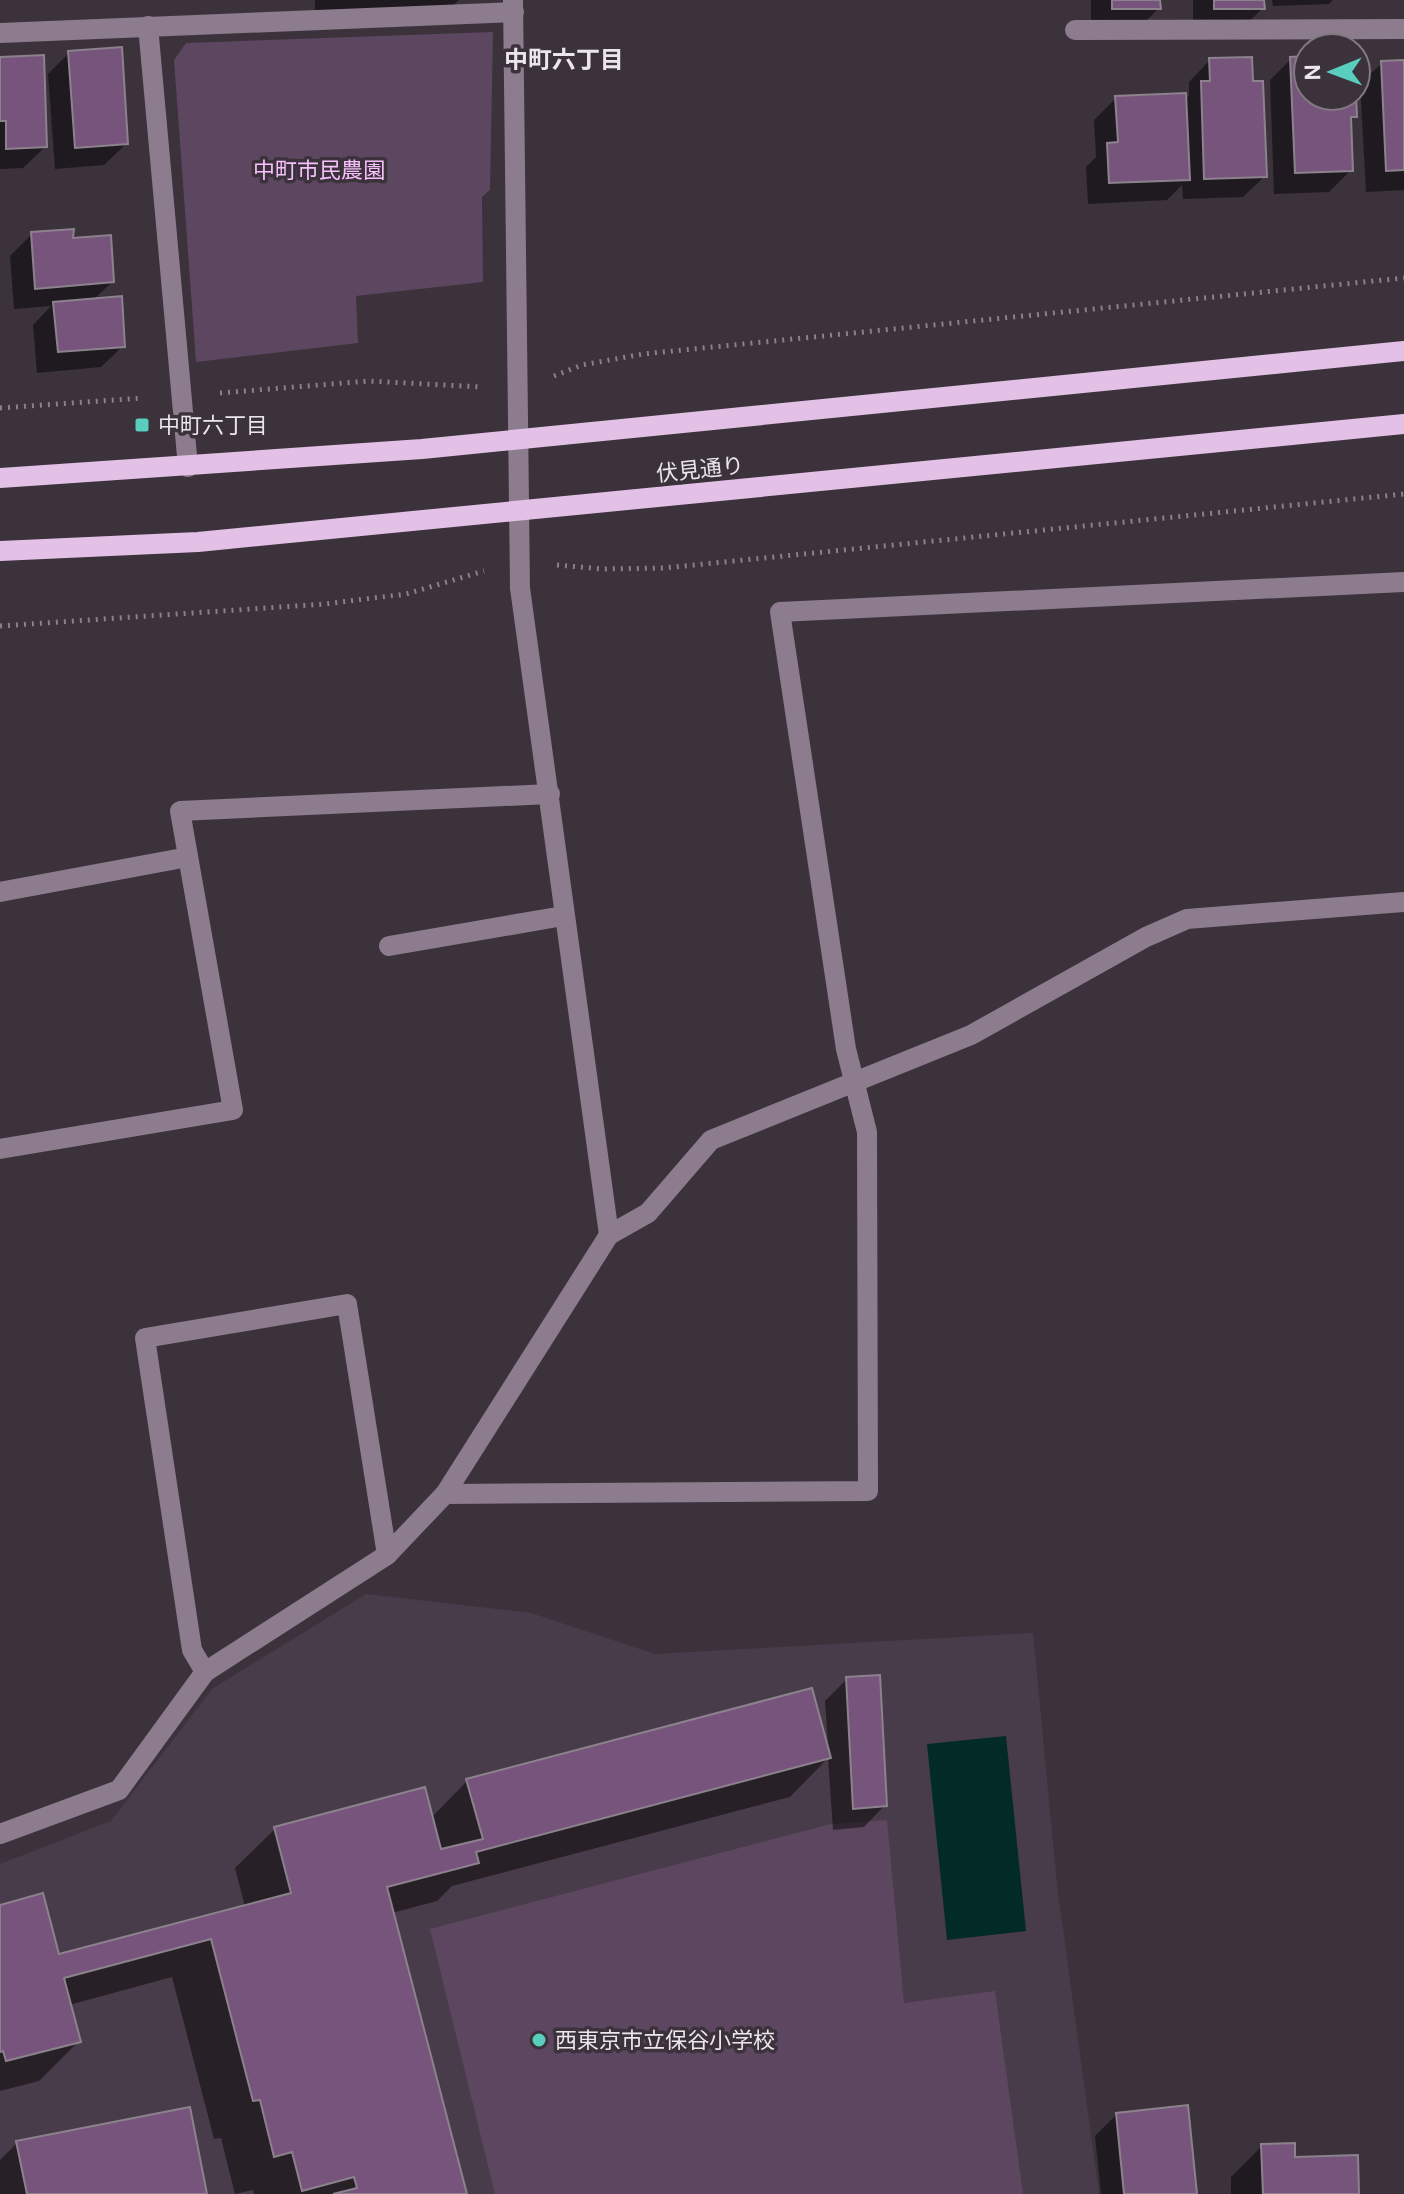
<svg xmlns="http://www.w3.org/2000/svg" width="1404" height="2194" viewBox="0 0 1404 2194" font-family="'DM Sans','Noto Sans JP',sans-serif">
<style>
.built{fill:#493c4a}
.green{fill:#5d465f}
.water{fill:#032b26}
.shadow{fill:#0007}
.building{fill:#77547b;stroke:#8c828d;stroke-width:2}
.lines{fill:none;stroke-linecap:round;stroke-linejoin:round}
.path{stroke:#8a828b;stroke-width:5;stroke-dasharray:2 6;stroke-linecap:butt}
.minor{stroke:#8c7c8e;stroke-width:20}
.major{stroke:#e3c0e5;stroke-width:20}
.poi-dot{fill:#5acebd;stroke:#3b323c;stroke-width:3}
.labels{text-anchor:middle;stroke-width:7;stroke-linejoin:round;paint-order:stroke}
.park-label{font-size:22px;fill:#f8bffd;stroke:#3b323c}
.poi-label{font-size:22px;fill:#ece6ec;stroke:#3b323c;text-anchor:start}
.street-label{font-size:22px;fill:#ece6ec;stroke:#3b323c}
.neighbourhood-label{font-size:24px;font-weight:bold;fill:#ece6ec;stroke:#3b323c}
</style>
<rect width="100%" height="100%" fill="#3b323c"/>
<polygon class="built" points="366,1594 531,1613 655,1654 1033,1633 1057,1885 1099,2194 0,2194 0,1864 111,1821 212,1689"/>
<g class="green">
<polygon points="493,32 490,190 482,197 483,282 356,296 358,343 196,362 174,60 186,43"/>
<polygon points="887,1820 904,2003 995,1991 1023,2194 495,2194 430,1929 831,1824"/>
</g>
<polygon class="water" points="1006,1736 1026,1931 947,1940 927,1744"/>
<g class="shadow">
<polygon points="315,0 459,0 438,20 315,20"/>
<polygon points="1091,0 1158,0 1159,8 1137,30 1091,30"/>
<polygon points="1193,0 1262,0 1263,8 1241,29 1193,30"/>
<polygon points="1272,0 1333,0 1329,4 1273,6"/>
<polygon points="69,53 126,144 104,165 55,169 48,74"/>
<polygon points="1308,58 1308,96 1355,116 1349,122 1351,170 1329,192 1274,194 1270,80 1291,59"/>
<polygon points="0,59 45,147 23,168 0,169"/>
<polygon points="1210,60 1265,176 1243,197 1183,199 1182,185 1167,200 1088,204 1086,167 1096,157 1094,120 1116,98 1184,100 1189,96 1189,82"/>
<polygon points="1404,62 1404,190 1366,192 1360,84 1382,63"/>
<polygon points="32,234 112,282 93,300 123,346 101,367 37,373 33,325 51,306 14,309 10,256"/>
<polygon points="847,1679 885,1805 864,1827 833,1830 828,1758 790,1797 452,1886 437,1901 392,1913 465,2194 254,2194 253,2190 235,2194 221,2138 214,2139 172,1977 69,2005 79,2041 39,2081 0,2091 0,1907 58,1956 245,1907 235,1868 275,1829 431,1818 467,1781 828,1745 825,1701"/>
<polygon points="1116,2115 1195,2194 1101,2194 1095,2136"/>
<polygon points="17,2143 205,2194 0,2194 0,2160"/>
<polygon points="1262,2146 1293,2159 1357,2194 1231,2194 1231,2177"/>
</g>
<g class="building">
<polygon points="1112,0 1160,0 1161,9 1112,9"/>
<polygon points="1214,0 1264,0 1265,9 1214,9"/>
<polygon points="122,47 128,144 75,148 68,51"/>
<polygon points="44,55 47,147 6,149 6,121 0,121 0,57"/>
<polygon points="1308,56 1308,96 1356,94 1357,117 1351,117 1353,171 1295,173 1290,57"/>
<polygon points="1252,57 1253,81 1263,81 1267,177 1204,179 1201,81 1210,81 1209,58"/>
<polygon points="1404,60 1404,170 1386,171 1381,61"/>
<polygon points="1186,93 1190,180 1109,183 1107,143 1118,142 1115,96"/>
<polygon points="74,229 73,238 111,235 114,282 35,289 31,232"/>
<polygon points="122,296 125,347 58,352 53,302"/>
<polygon points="880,1675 887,1806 853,1809 846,1677"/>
<polygon points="812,1688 831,1758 476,1852 479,1863 387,1887 467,2194 333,2194 357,2188 354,2177 302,2191 292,2152 274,2157 260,2100 253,2101 211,1939 64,1978 81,2042 6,2061 3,2051 0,2052 0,1905 43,1893 59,1954 291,1893 274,1827 425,1787 441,1849 483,1839 466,1779"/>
<polygon points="1188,2105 1197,2194 1124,2194 1116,2113"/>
<polygon points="190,2107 207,2194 27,2194 16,2141"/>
<polygon points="1295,2143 1295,2157 1358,2155 1359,2194 1263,2194 1261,2144"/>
</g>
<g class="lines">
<g class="path">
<polyline points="554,376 582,365 643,354 1404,278"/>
<polyline points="220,393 369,381 482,387"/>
<polyline points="0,408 143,398"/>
<polyline points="557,565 603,569 664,568 1404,494"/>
<polyline points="0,626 325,604 406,594 484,571"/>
</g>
<g class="minor">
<polyline points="513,0 520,588 609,1235"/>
<polyline points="148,26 188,467"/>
<polyline points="1075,30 1404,29"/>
<polyline points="0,33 514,12"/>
<polyline points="0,892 188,857"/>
<polyline points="389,946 563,916"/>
<polyline points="0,1149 233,1110 180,811 550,794"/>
<polyline points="445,1494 868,1491 867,1132 846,1049 780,612 1404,582"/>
<polyline points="205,1672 192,1650 145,1338 347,1304 387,1555"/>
<polyline points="0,1834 119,1790 205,1672 387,1555 445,1494 609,1235 648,1213 711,1140 971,1035 1146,937 1187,919 1404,902"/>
</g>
<g class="major">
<polyline points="0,478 422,449 1404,351"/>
<polyline points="0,551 198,542 1404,424"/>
</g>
</g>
<g class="poi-dot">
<rect x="134" y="417" width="16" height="16" rx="4"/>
<circle cx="539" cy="2040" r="8"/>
</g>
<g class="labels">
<g class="park-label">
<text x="319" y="178">中町市民農園</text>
</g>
<g class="poi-label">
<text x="158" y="433">中町六丁目</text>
<text x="555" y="2048">西東京市立保谷小学校</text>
</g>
<g class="street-label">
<text transform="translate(700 469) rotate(-6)" y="8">伏見通り</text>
</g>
<g class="neighbourhood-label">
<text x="564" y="68">中町六丁目</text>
</g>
</g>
<g transform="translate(1332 72) rotate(269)"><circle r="38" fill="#3b323c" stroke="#827a82" stroke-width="2"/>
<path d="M0-6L14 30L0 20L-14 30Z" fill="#5acebd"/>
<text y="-12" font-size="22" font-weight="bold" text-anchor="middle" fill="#ece6ec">N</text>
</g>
</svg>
